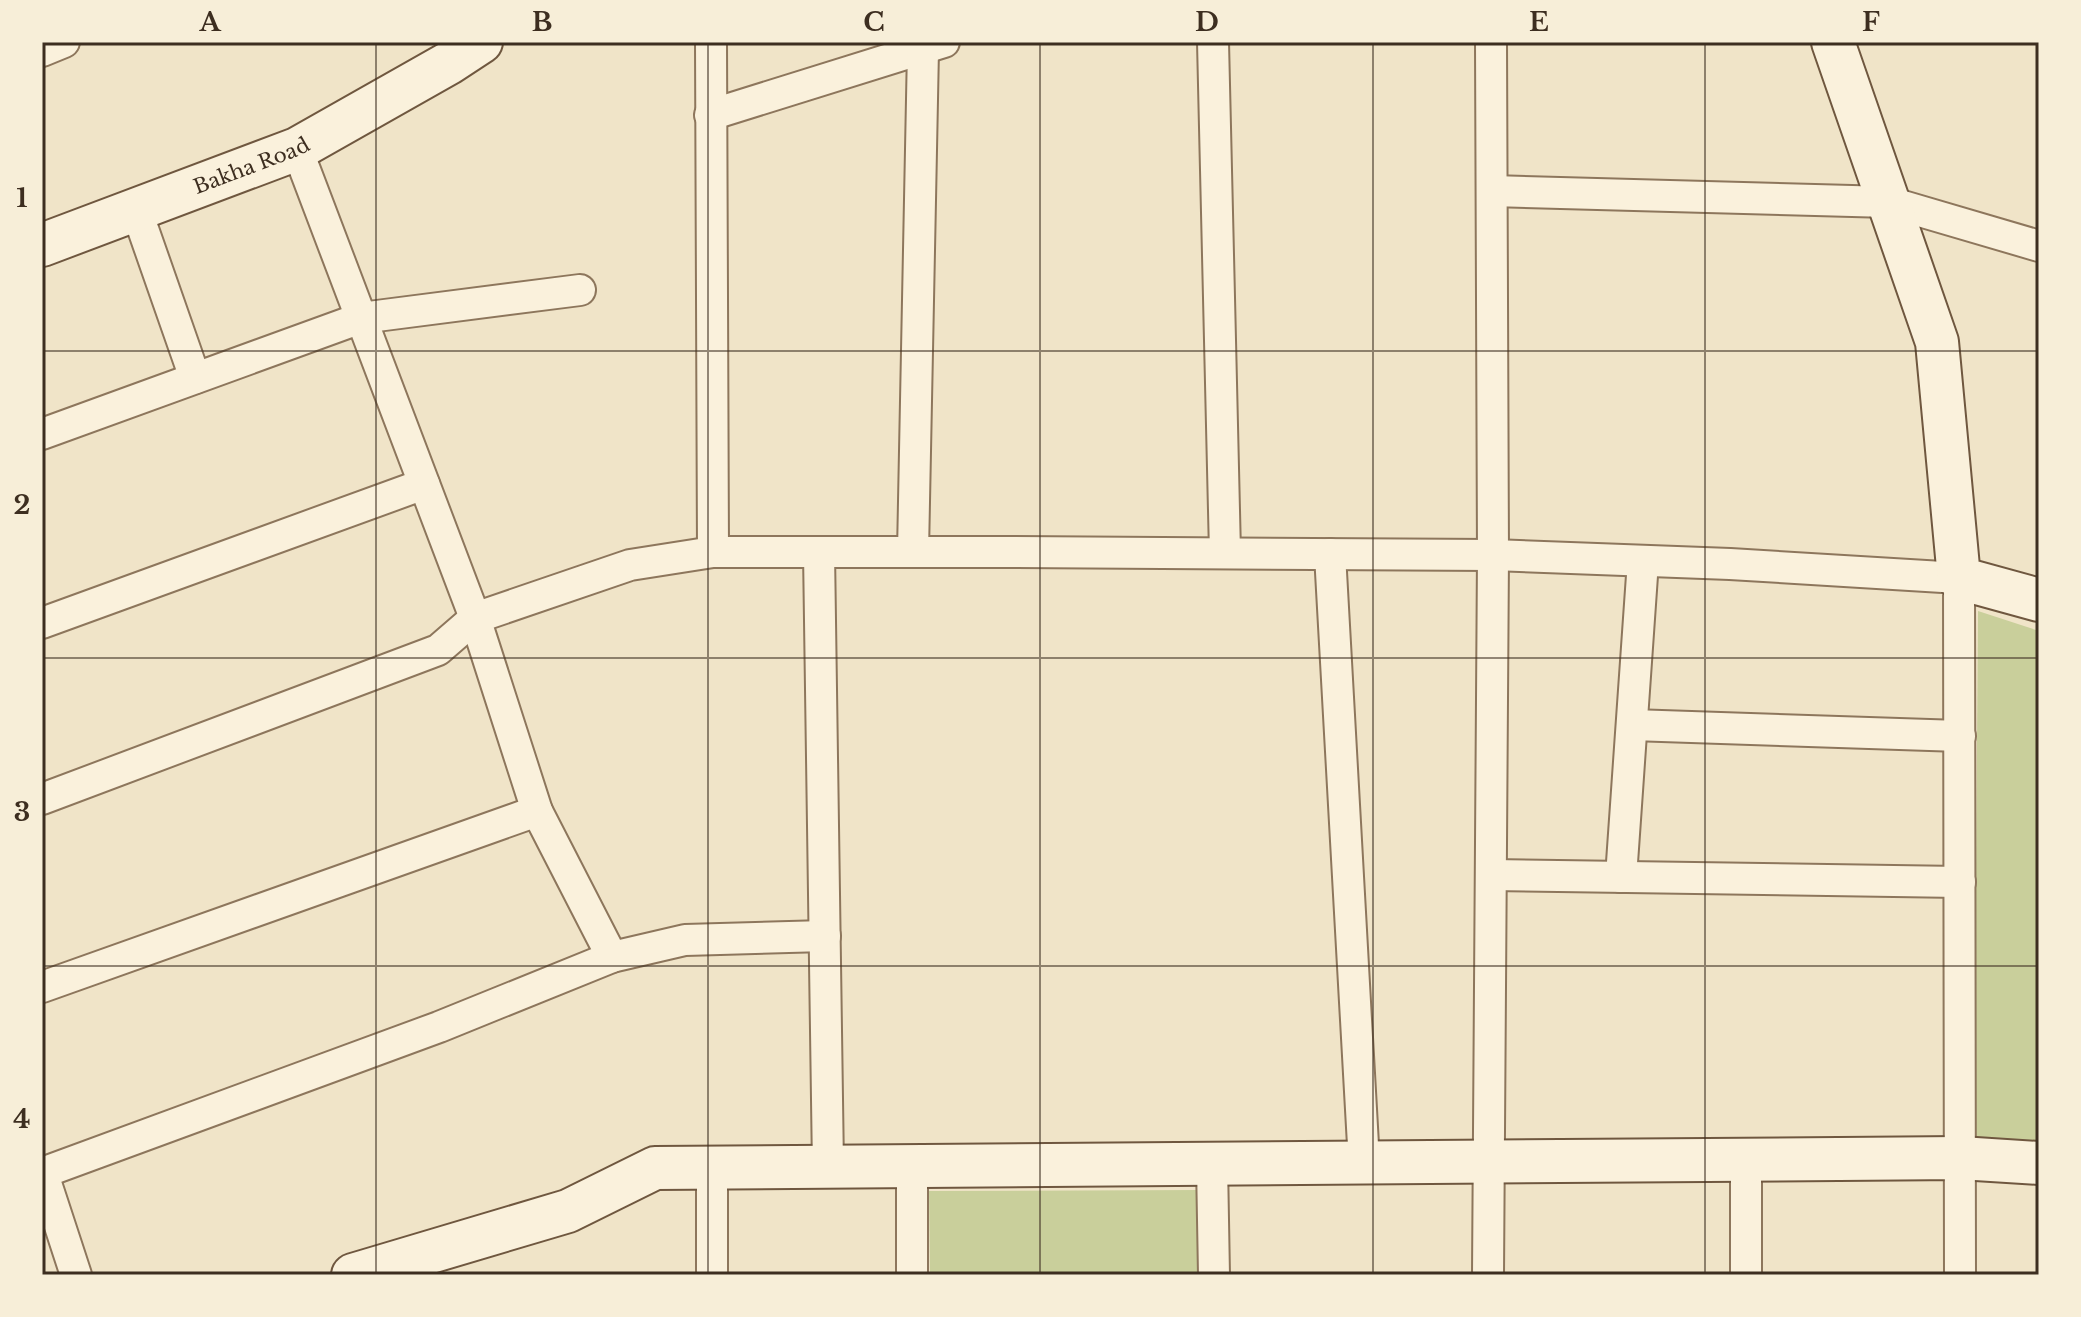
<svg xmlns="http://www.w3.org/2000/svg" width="2081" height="1317" viewBox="0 0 2081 1317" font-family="'Libre Baskerville',serif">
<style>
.green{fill:#c9cf9b}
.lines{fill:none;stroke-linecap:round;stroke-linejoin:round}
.street-casing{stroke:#8d765c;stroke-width:34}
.secondary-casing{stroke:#6f573f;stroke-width:46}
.street{stroke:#faf1dc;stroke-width:30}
.secondary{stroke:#faf1dc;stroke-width:42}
.grid{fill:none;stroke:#3d2e20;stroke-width:2;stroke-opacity:0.55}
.labels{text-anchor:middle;stroke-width:8;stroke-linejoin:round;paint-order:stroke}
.street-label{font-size:20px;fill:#3d2e20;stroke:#f7eed8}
.neatline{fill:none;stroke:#3d2e20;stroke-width:3}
.grid-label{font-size:26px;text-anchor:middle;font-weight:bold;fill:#3d2e20}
</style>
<rect width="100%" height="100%" fill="#f0e4c8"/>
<g class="green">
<polygon points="1978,611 2039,631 2039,1143 1974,1140"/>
<polygon points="1201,1190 1201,1275 930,1275 929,1191"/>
</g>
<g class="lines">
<g class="street-casing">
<g id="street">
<polyline points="711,42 713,552"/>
<polyline points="1213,42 1225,553"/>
<polyline points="42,51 64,42"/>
<polyline points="710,115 944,42"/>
<polyline points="1492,191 1889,202 2039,246"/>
<polyline points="136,209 195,378"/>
<polyline points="42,434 361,318 580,290"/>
<polyline points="819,552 828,1167"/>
<polyline points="913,552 923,49"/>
<polyline points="1330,554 1364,1163"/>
<polyline points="42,623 424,484"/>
<polyline points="1632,725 1960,736"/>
<polyline points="42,799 438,650 475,618 630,565 713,552 1002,552 1493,555 1730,564 1959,578 1960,1275"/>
<polyline points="1491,875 1960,882"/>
<polyline points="1621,877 1643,561"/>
<polyline points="612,957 685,940 825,936"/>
<polyline points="42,987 537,811 475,618 297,149"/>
<polyline points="1212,1164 1214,1275"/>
<polyline points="42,1171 76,1275"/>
<polyline points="42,1173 439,1027 612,957 537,811"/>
<polyline points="712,1275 712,1168"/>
<polyline points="912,1275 912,1166"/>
<polyline points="1488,1275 1493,555 1491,42"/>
<polyline points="1746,1275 1746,1160"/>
</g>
</g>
<g class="secondary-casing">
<g id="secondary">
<polyline points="1833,42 1937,342 1959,578 2039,600"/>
<path id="s1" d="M42 245 297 149 449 63 481 42"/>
<polyline points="353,1275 568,1211 655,1168 1960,1158 2039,1163"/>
</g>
</g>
<use href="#street" class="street"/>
<use href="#secondary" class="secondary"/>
</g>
<path class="grid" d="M376 42V1275M708 42V1275M1040 42V1275M1373 42V1275M1705 42V1275M42 351H2039M42 658H2039M42 966H2039"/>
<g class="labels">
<g class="street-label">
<text dy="7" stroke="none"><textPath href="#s1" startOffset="224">Bakha Road</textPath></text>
</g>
</g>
<rect width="2081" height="1317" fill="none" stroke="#f7eed8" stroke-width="88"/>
<rect x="44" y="44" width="1993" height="1229" class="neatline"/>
<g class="grid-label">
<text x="210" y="31">A</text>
<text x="542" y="31">B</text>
<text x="874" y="31">C</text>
<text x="1207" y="31">D</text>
<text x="1539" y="31">E</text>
<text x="1871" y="31">F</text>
<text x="22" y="207">1</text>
<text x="22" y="514">2</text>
<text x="22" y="821">3</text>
<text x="22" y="1128">4</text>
</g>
</svg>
